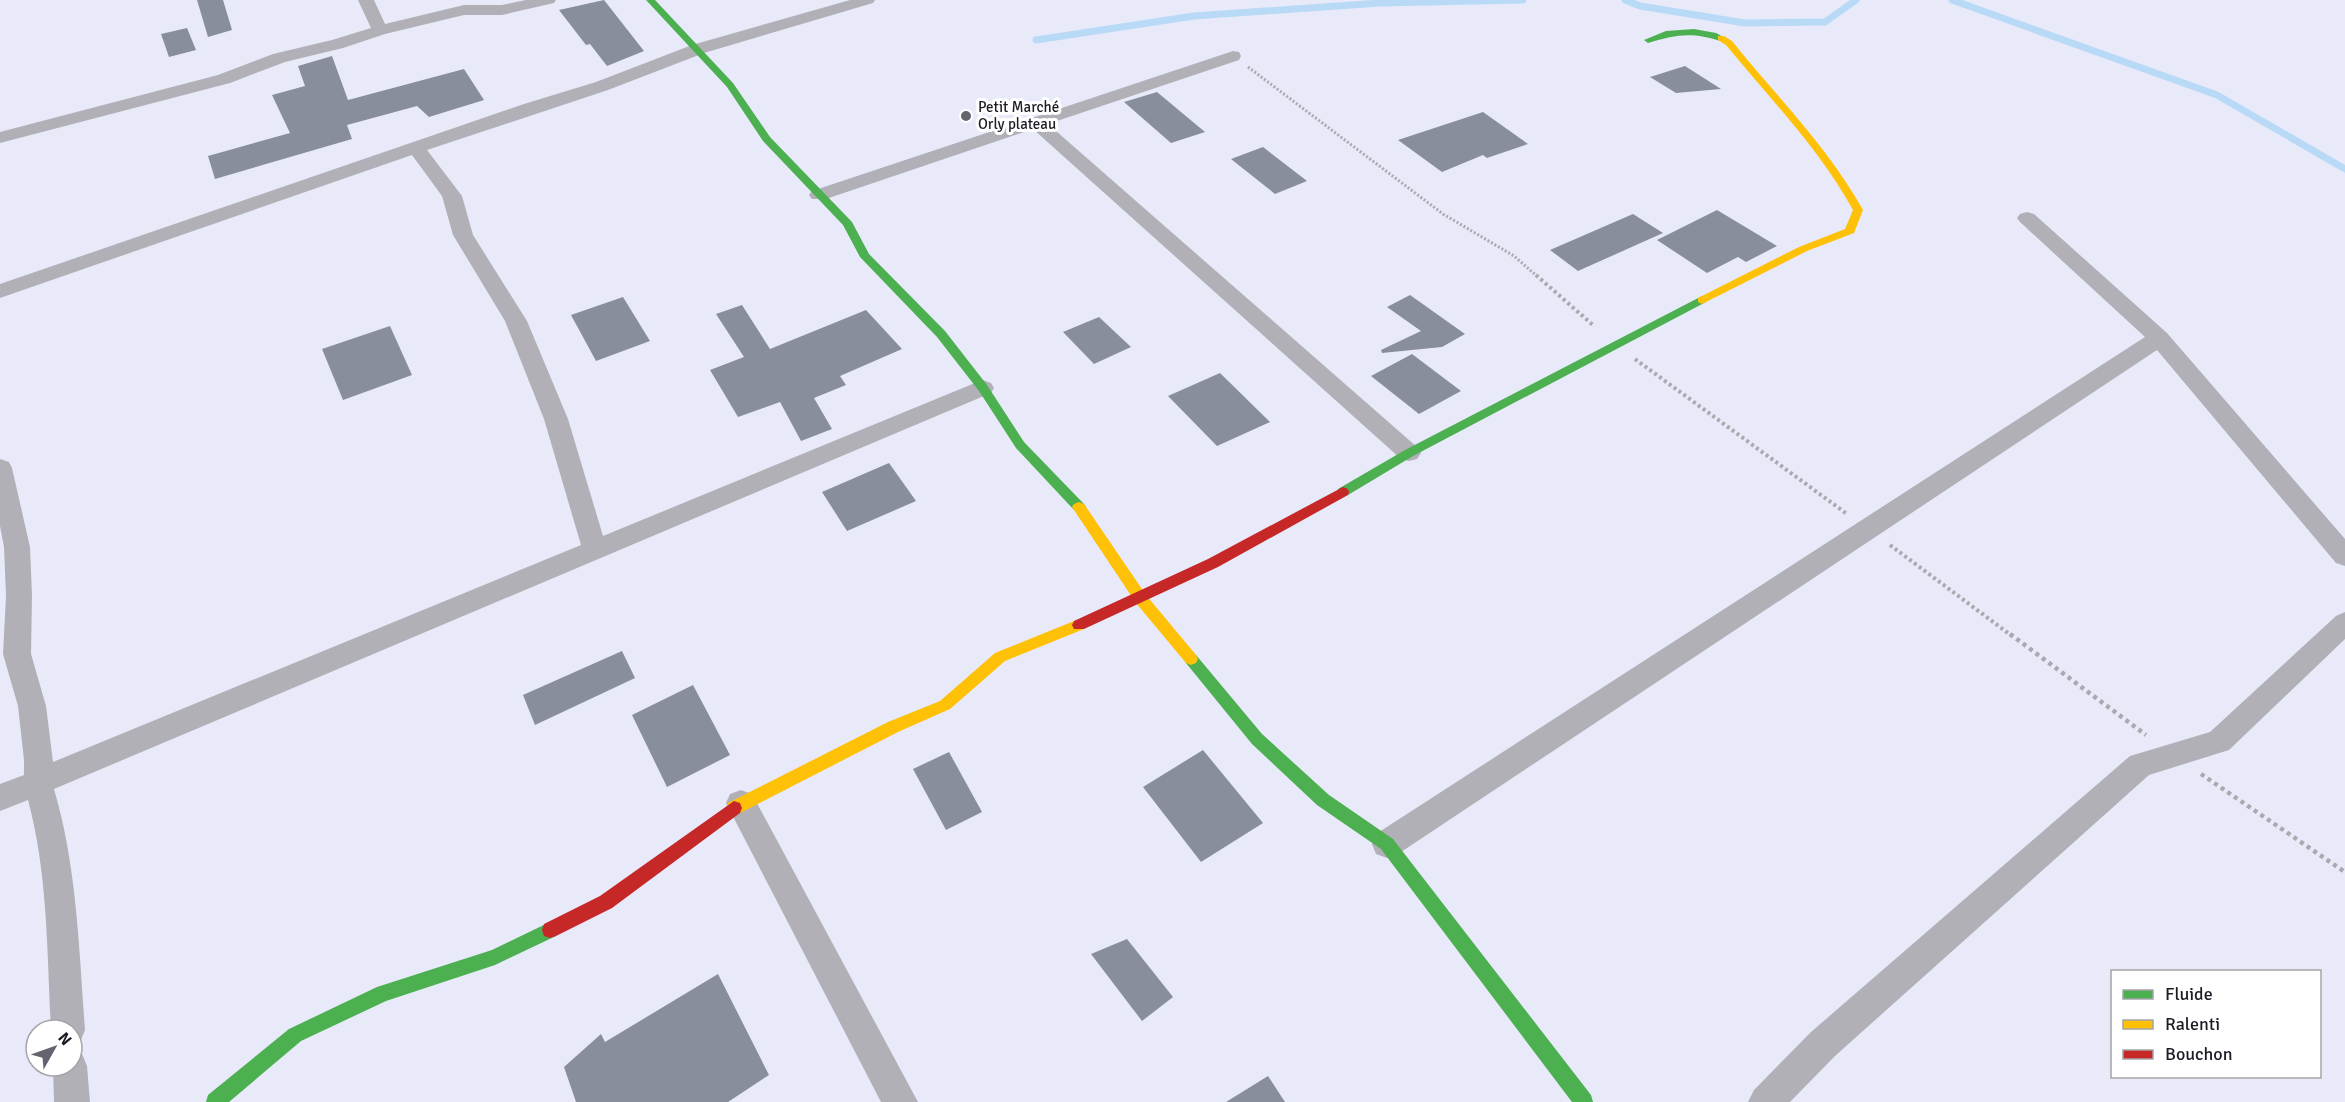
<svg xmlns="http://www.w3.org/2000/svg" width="2345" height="1102" viewBox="0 0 2345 1102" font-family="Signika,sans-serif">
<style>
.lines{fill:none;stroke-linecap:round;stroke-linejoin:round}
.stream{stroke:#b9daf6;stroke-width:7}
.building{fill:#898e9c}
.path-far2{stroke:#aaa9b0;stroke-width:3;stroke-dasharray:2 2;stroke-linecap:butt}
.path-far1{stroke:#aaa9b0;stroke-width:4;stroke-dasharray:3 3;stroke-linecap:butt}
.path{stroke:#aaa9b0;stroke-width:4.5;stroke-dasharray:4 4;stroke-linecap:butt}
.street{fill:#b1b0b7;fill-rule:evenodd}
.fast{fill:#4caf50;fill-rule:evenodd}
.slow{fill:#ffc107;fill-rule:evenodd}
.jam{fill:#c62828;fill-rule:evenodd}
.poi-dot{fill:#636470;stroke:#fff;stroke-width:2}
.labels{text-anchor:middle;stroke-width:6;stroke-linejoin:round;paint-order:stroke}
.far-poi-label{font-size:15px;fill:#1c1c26;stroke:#fff;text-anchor:start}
</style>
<rect width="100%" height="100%" fill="#e8eaf9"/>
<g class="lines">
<g class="stream">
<polyline points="1625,0 1640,6 1745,23 1825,22 1856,0"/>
<polyline points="1952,0 2217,95 2345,169"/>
<polyline points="1036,40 1194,16 1380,3 1523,0"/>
</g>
</g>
<g class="building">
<polygon points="197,0 223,0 232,30 208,37"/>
<polygon points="604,0 644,51 607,66 590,44 586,45 559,10"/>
<polygon points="187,28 196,50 169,57 161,34"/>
<polygon points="332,56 348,100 464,69 484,100 429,117 417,106 347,125 352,139 215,179 208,156 290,133 272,95 305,86 298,66"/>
<polygon points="1685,66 1721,89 1676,93 1650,77"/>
<polygon points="1157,92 1205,132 1171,143 1124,102"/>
<polygon points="1483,112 1528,144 1487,158 1483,155 1442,172 1398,140"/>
<polygon points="1263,147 1307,181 1275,194 1231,159"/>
<polygon points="1717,210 1777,246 1746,262 1738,257 1707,273 1657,240"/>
<polygon points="1633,214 1663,233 1578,271 1550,250"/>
<polygon points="1410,295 1465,334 1442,347 1382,353 1381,350 1421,331 1387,307"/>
<polygon points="623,297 650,341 596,361 571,315"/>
<polygon points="742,305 770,349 866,310 902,349 840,376 846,385 814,398 832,429 801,441 780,402 738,417 710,370 744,357 716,314"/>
<polygon points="1099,317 1131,347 1094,364 1063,332"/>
<polygon points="390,326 412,375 343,400 322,349"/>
<polygon points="1412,354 1461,391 1419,414 1371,376"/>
<polygon points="1220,373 1270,422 1217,446 1168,396"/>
<polygon points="889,463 916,501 847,531 822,492"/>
<polygon points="622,651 635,678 535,725 523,695"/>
<polygon points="693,685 730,755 667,787 632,715"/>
<polygon points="1203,750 1263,823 1201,862 1143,787"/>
<polygon points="949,752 982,812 946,830 913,769"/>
<polygon points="1127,939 1173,997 1142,1021 1091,954"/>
<polygon points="718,974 769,1075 728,1102 576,1102 564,1067 601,1034 605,1042"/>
<polygon points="1268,1076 1285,1102 1226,1102"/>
</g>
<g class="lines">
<polyline class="path-far2" points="1248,67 1443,214 1514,256 1538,277"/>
<g class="path-far1">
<polyline points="1536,275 1594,326"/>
<polyline points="1635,359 1847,514"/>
<polyline points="1890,545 2012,636"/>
</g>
<g class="path">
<polyline points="2010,634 2146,735"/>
<polyline points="2201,774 2345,872"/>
</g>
<g class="street">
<polygon points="358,0 374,0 385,24 464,5 502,5 526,0 556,0 554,3 502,15 464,15 385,34 343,48 285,62 230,83 0,143 0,132 218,75 273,54 332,40 371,28"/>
<path d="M850 0H875L873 3 704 53 608 90 427 150 462 196 473 235 527 321 568 419 603 536 975 383 983 380 991 383 994 388 991 393 54 789C77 867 79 949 85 1030L80 1042 72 1045V1030H51C47 953 48 874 28 800L0 811V784L24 775V760L18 706 3 654 6 596 4 547 0 526V459L9 462 12 468 30 547 32 596 31 654 46 706 53 762 581 545 544 419 505 321 453 235 442 196 412 155 0 298V284L524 104 596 82 692 45Z"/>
<polygon points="1233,51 1239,52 1241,56 1239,60 1048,124 1417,447 1421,453 1417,459 1409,461 1401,459 1033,129 826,199 812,199 809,195 812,191"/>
<polygon points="2027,212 2034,214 2167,333 2345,539 2345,566 2336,563 2157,350 1398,854 1387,858 1376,854 1372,844 1376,834 2145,337 2020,222 2017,218 2020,214"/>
<polygon points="2345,612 2345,639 2229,750 2149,775 1835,1056 1790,1102 1748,1102 1754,1090 1811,1032 2130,756 2210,732 2336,616"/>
<polygon points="741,790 752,794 918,1102 881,1102 726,803 730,794"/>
<polygon points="72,1050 82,1054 87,1066 90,1102 54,1102 53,1066 72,1066"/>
</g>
<g class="fast">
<polygon points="646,0 655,0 733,83 770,137 852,222 869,254 945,331 987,385 1024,442 1084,504 1086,507 1084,510 1074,510 1016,448 979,391 937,337 860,257 843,225 763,141 727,87"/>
<path d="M1694 29 1716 33 1725 38 1721 41C1692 32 1677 34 1648 43L1644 40 1666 31Z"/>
<polygon points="1702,296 1706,298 1706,302 1413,456 1348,495 1338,495 1337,492 1338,489 1405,450"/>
<polygon points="1191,653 1196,655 1262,734 1329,795 1393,839 1591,1095 1593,1102 1572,1102 1381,849 1317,805 1252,744 1186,663 1184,659 1186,655"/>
<polygon points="550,922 556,924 558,930 556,936 495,965 386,1001 301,1041 229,1102 206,1102 208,1095 289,1029 377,987 492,950"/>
</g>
<g class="slow">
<path d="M1718 36H1724L1732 41C1777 97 1828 147 1863 210L1854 233 1807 251 1702 304 1698 302V298L1799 247 1845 229 1853 210C1819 148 1770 99 1726 45L1718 40Z"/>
<polygon points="1079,502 1084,504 1146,595 1196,655 1198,659 1196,663 1191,665 1186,663 1136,603 1072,507 1074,504"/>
<polygon points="1079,619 1084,621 1086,625 1084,629 1005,661 950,709 898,732 740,813 734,815 728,813 726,808 728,803 888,722 940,701 995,653"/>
</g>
<g class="jam">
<polygon points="1343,487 1348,489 1349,492 1348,495 1218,567 1084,629 1074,629 1072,625 1074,621 1208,559"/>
<polygon points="734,801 740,803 742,808 740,813 612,908 556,936 550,938 544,936 542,930 544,924 600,896"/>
</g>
</g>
<circle class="poi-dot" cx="966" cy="116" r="6"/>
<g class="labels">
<g class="far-poi-label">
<text x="978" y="112">Petit Marché<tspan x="978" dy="17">Orly plateau</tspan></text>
</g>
</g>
<rect x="2111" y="970" width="210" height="108" fill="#ffffff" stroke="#a4a4a8" stroke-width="1.5"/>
<rect x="2123" y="990" width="30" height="9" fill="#4caf50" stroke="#a4a4a8" stroke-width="1.5"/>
<text x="2165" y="1000" font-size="18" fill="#1c1c26">Fluide</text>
<rect x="2123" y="1020" width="30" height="9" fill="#ffc107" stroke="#a4a4a8" stroke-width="1.5"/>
<text x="2165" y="1030" font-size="18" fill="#1c1c26">Ralenti</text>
<rect x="2123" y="1050" width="30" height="9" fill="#c62828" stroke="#a4a4a8" stroke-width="1.5"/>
<text x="2165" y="1060" font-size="18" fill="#1c1c26">Bouchon</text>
<g transform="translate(54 1048) rotate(50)"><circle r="28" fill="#ffffff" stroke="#a4a4a8" stroke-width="1.5"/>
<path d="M0-4.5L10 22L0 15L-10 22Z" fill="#636470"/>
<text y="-9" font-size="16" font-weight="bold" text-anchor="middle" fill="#1c1c26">N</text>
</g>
</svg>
